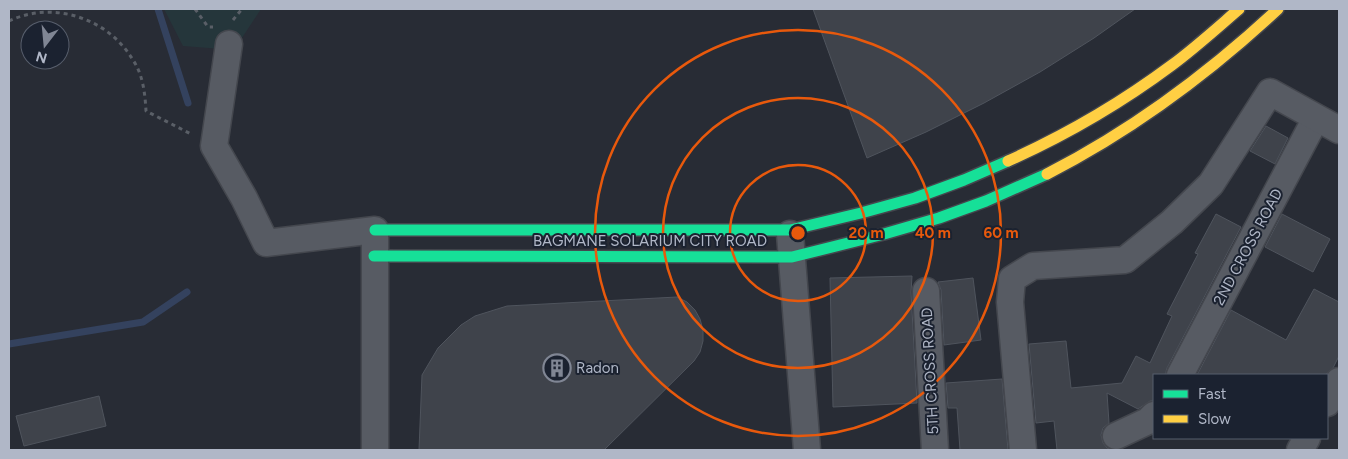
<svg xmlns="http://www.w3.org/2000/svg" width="1348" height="459" viewBox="0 0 1348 459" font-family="Figtree,sans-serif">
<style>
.green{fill:#25363b}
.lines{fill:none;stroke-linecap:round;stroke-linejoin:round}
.stream{stroke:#34425e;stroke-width:7}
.building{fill:#3f434b;stroke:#4f545d}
.street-casing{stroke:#44474e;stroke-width:29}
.fast-casing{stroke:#44474e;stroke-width:14}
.slow-casing{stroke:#44474e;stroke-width:14}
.path{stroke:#5a5f67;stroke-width:3;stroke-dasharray:4 4;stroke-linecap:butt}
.street{stroke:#575b63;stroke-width:26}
.fast{stroke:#16e098;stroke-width:11}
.slow{stroke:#ffcf43;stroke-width:11}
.ring{fill:none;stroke:#e8590c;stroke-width:2.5}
.labels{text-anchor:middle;stroke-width:4;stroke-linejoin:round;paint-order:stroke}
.street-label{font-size:15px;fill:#b0b7c7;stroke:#1b2230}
.poi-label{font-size:15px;fill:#b0b7c7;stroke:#1b2230;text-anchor:start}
.centre{fill:#e8590c;stroke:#1b2230;stroke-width:2.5}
.ring-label{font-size:15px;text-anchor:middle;font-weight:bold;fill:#e8590c;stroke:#1b2230;stroke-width:4;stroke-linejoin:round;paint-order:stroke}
</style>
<rect width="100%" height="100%" fill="#282c35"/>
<polygon class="green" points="164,9 261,9 234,50 183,46"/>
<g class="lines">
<g class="stream">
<polyline points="158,9 188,103"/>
<polyline points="9,344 143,322 187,292"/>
</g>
</g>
<g class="building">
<polygon points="813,9 1135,9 1094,38 1040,72 984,103 926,132 867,158"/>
<polygon points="1266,126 1288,138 1275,164 1250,151"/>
<polygon points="1216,214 1241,227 1167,368 1165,375 1154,375 1154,400 1150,401 1138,409 1107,393 1109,423 1103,428 1101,435 1103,443 1107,448 1113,450 1057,450 1054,421 1036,423 1029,344 1066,341 1071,388 1122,383 1136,356 1150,363 1172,316 1167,314 1198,254 1195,253"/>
<polygon points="1282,214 1330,239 1313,272 1265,247"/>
<polygon points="912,276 911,292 917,403 833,407 830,278"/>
<polygon points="973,278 981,340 944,345 941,290 938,282"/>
<polygon points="1314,289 1339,302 1339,356 1333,368 1325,375 1197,375 1231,310 1286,340"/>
<polygon points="677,297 687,302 695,310 700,319 703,330 703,341 700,352 694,361 604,450 419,450 422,375 438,348 461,325 475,316 507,306"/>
<polygon points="1002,379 1008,450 960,450 957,408 948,408 946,383"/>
<polygon points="99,396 106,426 24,446 16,416"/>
</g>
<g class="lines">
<g class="street-casing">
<g id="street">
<polyline points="229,44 214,146 244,198 266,243 375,230 375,450"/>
<polyline points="790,234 807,450"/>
<polyline points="926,291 935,450"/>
<polyline points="1180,375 1316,118"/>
<polyline points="1327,403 1339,381"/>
<polyline points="1116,436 1148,421 1154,415"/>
<polyline points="1023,450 1010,302 1012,279 1033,266 1125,260 1172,222 1211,184 1270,92 1339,130"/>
<polyline points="1300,450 1307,438"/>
</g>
</g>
<g class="fast-casing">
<g id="fast">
<polyline points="375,230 790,230 861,213 915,198 964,180 1008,161"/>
<polyline points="374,256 792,257 884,234 939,218 986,201 1047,174"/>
</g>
</g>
<g class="slow-casing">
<g id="slow">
<path d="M1008 161C1066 135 1121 103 1172 65 1195 48 1217 28 1239 9"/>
<path d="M1047 174C1133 130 1207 75 1278 9"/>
</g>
</g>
<g class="path">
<polyline points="195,9 208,27 213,27"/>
<polyline points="233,20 242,9"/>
<path d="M9 21C53 0 108 18 133 60 143 75 145 93 146 111L191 134"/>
</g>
<use href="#street" class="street"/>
<use href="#fast" class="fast"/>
<use href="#slow" class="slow"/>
</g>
<g class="ring">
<circle cx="798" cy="233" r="68"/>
<circle cx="798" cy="233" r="135"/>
<circle cx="798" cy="233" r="203"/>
</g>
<defs>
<g id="building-ring" transform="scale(1.4375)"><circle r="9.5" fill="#1b2230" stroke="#808694" stroke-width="1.5"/><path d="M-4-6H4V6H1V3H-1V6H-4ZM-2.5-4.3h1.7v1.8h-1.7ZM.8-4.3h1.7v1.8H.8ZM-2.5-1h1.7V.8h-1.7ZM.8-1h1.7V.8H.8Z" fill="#808694"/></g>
</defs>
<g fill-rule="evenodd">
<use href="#building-ring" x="557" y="368"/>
</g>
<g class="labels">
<g class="street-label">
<text x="650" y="246">BAGMANE SOLARIUM CITY ROAD</text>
<text transform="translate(1248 247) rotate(-62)" y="5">2ND CROSS ROAD</text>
<text transform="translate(930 371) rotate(-93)" y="5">5TH CROSS ROAD</text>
</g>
<g class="poi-label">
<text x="576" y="373">Radon</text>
</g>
</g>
<circle cx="798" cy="233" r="8" class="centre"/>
<g class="ring-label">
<text x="866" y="238">20 m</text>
<text x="933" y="238">40 m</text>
<text x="1001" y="238">60 m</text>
</g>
<rect width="1348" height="459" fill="none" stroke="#b0b7c7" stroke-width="20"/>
<rect x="1153" y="374" width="175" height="65" fill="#1b2230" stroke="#575e6c"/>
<rect x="1163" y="390" width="25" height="8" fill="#16e098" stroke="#575e6c"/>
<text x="1198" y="399" font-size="15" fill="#b0b7c7">Fast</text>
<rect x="1163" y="415" width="25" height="8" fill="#ffcf43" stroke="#575e6c"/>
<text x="1198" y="424" font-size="15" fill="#b0b7c7">Slow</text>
<g transform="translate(45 45) rotate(196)"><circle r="24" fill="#1b2230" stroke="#575e6c"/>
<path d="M0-4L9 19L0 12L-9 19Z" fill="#808694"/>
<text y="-8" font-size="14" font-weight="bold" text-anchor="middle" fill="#b0b7c7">N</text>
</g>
</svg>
